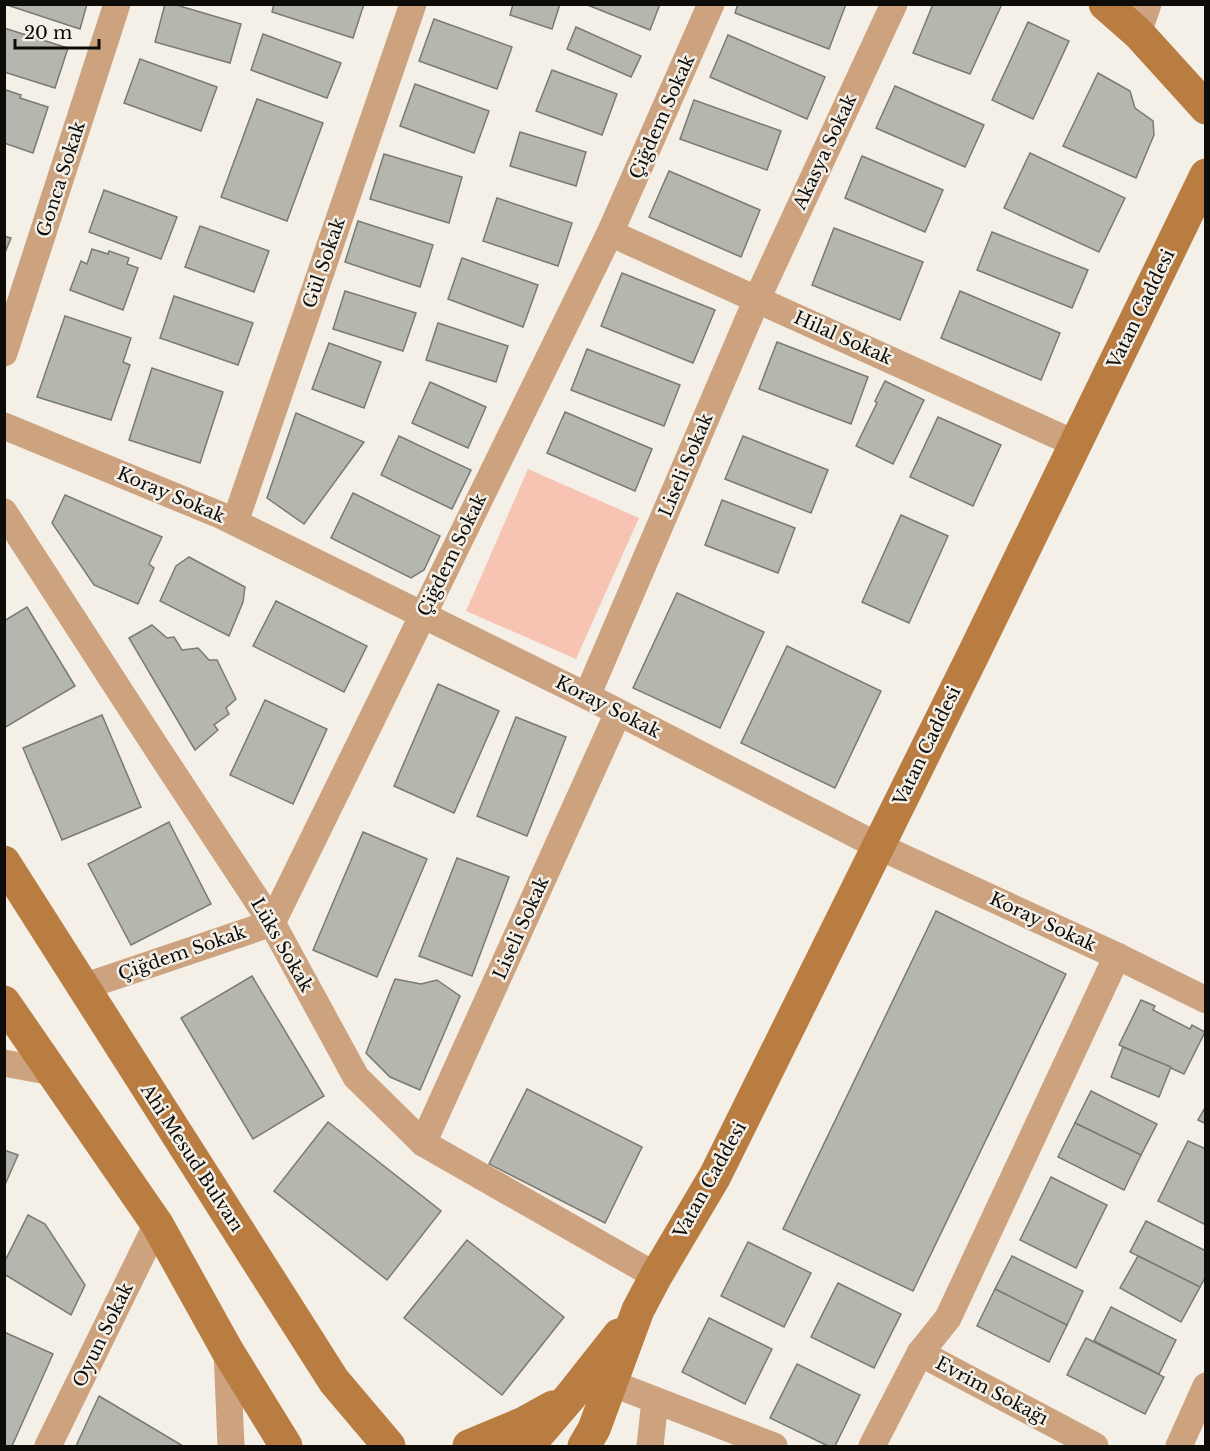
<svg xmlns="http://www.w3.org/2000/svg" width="1210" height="1451" viewBox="0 0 1210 1451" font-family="'Libre Baskerville',serif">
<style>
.green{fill:#f7c3b3}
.building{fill:#b5b7ae;stroke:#797b72;stroke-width:1.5}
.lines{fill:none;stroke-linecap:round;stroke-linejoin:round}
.street{stroke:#cda37f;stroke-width:27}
.secondary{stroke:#b97d42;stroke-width:33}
.labels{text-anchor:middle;stroke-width:5;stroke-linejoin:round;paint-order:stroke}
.street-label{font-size:18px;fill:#0e0c09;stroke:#f4f0e7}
</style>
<rect width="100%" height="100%" fill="#f4f0e7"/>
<polygon class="green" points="528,469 639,518 576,659 466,611"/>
<g class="building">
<polygon points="4,4 87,4 80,29"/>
<polygon points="165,4 173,4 241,24 230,63 155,42"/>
<polygon points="274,4 364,4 353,38 272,12"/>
<polygon points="513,4 560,4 552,29 510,15"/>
<polygon points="585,4 660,4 650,30"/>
<polygon points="738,4 846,4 829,49 735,13"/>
<polygon points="933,4 1002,4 970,74 913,53"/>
<polygon points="434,19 512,47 497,89 419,61"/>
<polygon points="1028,22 1069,41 1033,119 992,100"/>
<polygon points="576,27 641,56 631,77 567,49"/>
<polygon points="4,28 68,48 55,88 4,72"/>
<polygon points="263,34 341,63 327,98 251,70"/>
<polygon points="728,35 825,77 807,119 710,77"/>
<polygon points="140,59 217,87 201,131 124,103"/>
<polygon points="552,70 617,94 602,135 536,111"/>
<polygon points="1098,73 1130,91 1135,108 1153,121 1154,135 1136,178 1063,146"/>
<polygon points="415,84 489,111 474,153 400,126"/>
<polygon points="895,86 984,125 965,167 876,128"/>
<polygon points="6,90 21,95 20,98 48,107 33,153 4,143 4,93"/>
<polygon points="257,99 323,123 287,221 221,197"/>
<polygon points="694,100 781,131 767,170 680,139"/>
<polygon points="520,132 586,152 576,186 510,166"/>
<polygon points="1030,153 1125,198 1099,252 1004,208"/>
<polygon points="384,154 462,177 449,223 370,199"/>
<polygon points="862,156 943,190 925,232 845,198"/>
<polygon points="669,171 760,210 741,257 649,217"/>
<polygon points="104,190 177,217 161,259 89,232"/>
<polygon points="497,198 572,223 558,266 483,241"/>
<polygon points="358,221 433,245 420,287 345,262"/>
<polygon points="200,226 269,251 254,292 185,267"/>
<polygon points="834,228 923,262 900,320 812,285"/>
<polygon points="992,232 1088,270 1072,308 977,270"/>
<polygon points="4,236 11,238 4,255"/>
<polygon points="92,249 108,254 109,251 129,258 127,264 138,268 123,310 70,290 81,261 87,264"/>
<polygon points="462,258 538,285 523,327 448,299"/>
<polygon points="622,273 715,310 693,363 601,326"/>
<polygon points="345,291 416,313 403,351 333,329"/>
<polygon points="960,291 1060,333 1041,380 941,338"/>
<polygon points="174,296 253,323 238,365 160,338"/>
<polygon points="65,316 131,338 123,362 130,365 111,420 37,397"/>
<polygon points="438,323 508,346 496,382 426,360"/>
<polygon points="777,342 868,377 851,424 759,389"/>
<polygon points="329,343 381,362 364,408 312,389"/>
<polygon points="587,349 680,385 664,426 571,390"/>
<polygon points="152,368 223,392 200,463 129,440"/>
<polygon points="885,381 924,400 893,464 856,446 877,403 875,401"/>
<polygon points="430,382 486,407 468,448 412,423"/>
<polygon points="565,412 652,449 635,491 547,453"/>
<polygon points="296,413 364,442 304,524 267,498"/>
<polygon points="938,417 1001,445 973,506 910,477"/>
<polygon points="399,436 471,470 452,509 381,475"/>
<polygon points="743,436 828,470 811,513 725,479"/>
<polygon points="353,493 440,536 424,570 411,578 331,538"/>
<polygon points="65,495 162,537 149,564 154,568 138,604 94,585 52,523"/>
<polygon points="722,500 795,528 778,573 705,545"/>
<polygon points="901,515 948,536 909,623 862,602"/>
<polygon points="189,557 245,587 243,602 229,636 160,601 176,566"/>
<polygon points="677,593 764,632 720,728 633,688"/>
<polygon points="276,601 367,646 344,692 253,646"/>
<polygon points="27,607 75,686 4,728 4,621"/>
<polygon points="152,625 167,638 174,637 182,650 198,648 209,660 217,660 236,699 226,708 229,714 214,725 218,730 195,750 129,638"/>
<polygon points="787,646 881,691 835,788 741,743"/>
<polygon points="438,684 499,711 454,813 394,786"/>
<polygon points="265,700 327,729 293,804 230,775"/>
<polygon points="102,715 141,807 62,840 23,748"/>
<polygon points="516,717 566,737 527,836 477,816"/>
<polygon points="169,822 211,904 131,945 88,864"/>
<polygon points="363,832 427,859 377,977 313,950"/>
<polygon points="457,858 509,877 472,976 419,956"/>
<polygon points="936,911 1066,974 913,1291 783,1229"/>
<polygon points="252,976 324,1096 253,1139 181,1018"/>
<polygon points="395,979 421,984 437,980 460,996 420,1090 390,1077 366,1053"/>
<polygon points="1141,1000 1155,1006 1153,1010 1190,1029 1192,1025 1205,1032 1184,1074 1119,1045"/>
<polygon points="1123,1047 1171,1067 1159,1097 1111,1077"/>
<polygon points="527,1089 642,1147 605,1223 489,1164"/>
<polygon points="1091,1091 1157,1124 1141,1155 1075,1123"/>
<polygon points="1206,1106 1206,1124 1198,1120"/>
<polygon points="328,1122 441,1211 387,1280 274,1191"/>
<polygon points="1075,1123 1141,1155 1124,1190 1058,1157"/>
<polygon points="1188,1141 1206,1149 1206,1225 1158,1201"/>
<polygon points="4,1150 18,1155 4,1187"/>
<polygon points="1051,1177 1107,1205 1076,1268 1020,1240"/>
<polygon points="28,1215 45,1224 85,1285 71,1315 4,1274 4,1263"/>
<polygon points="1146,1221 1206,1251 1206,1276 1200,1287 1130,1252"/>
<polygon points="467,1240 564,1317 502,1395 404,1318"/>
<polygon points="748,1242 811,1273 784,1327 721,1296"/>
<polygon points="1012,1256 1083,1291 1067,1325 995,1289"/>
<polygon points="1138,1256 1200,1287 1181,1322 1120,1288"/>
<polygon points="838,1283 901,1314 874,1368 811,1337"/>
<polygon points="995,1289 1067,1325 1049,1362 977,1326"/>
<polygon points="1111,1307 1176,1340 1159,1374 1094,1341"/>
<polygon points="709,1318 772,1349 745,1404 682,1372"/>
<polygon points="4,1332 53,1354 12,1446 4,1446"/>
<polygon points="1086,1338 1164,1377 1145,1414 1067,1375"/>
<polygon points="797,1364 860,1395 835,1446 828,1446 770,1418"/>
<polygon points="99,1396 183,1446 76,1446"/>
</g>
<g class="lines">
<g class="street">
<polyline points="1138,33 1148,4"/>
<polyline points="610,233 1076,444"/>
<polyline points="4,353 117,4"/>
<polyline points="4,426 220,515 587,696 878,846 1117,956 1206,1000"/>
<polyline points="4,512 158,750 272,923 356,1077 423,1143 656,1276"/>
<polyline points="235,522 413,4"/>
<polyline points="587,696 757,299 894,4"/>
<polyline points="83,987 272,923 610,233 711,4"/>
<polyline points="4,1063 52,1072"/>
<polyline points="423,1143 618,713"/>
<polyline points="227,1350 231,1446"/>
<polyline points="920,1353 1095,1446"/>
<polyline points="611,1383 774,1446"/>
<polyline points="48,1446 157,1224"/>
<polyline points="650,1446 655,1401"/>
<polyline points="872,1446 920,1353 948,1318 1117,956"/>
<polyline points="1179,1446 1206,1386"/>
</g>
<g class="secondary">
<polyline points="1105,4 1138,33 1206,108"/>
<polyline points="4,862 334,1381 389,1446"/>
<polyline points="4,1002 157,1224 227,1350 286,1446"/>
<polyline points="469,1446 524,1423 553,1407"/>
<polyline points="528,1446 570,1397 619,1335"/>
<polyline points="584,1446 594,1429 638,1310 656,1276 715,1176 974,653 1206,175"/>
</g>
</g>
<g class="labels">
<g class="street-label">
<text transform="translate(662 117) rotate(-66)" y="6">Çiğdem Sokak</text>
<text transform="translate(825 152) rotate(-65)" y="6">Akasya Sokak</text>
<text transform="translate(61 179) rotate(-72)" y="6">Gonca Sokak</text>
<text transform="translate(324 263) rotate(-71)" y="6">Gül Sokak</text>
<text transform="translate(1141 309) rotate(-64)" y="6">Vatan Caddesi</text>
<text transform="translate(843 338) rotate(24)" y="6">Hilal Sokak</text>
<text transform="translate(686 465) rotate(-67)" y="6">Liseli Sokak</text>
<text transform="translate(171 495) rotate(23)" y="6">Koray Sokak</text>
<text transform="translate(452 555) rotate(-64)" y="6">Çiğdem Sokak</text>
<text transform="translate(608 707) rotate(27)" y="6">Koray Sokak</text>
<text transform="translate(927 746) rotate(-64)" y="6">Vatan Caddesi</text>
<text transform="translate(1043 922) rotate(25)" y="6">Koray Sokak</text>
<text transform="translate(521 928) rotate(-66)" y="6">Liseli Sokak</text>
<text transform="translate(282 945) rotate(60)" y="6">Lüks Sokak</text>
<text transform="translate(182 953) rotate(-19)" y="6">Çiğdem Sokak</text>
<text transform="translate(192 1158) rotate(57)" y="6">Ahi Mesud Bulvarı</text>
<text transform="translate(710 1180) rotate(-61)" y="6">Vatan Caddesi</text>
<text transform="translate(103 1335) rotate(-64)" y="6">Oyun Sokak</text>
<text transform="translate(992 1391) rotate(28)" y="6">Evrim Sokağı</text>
</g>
</g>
<rect width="1210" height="1451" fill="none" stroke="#0e0c09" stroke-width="12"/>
<path d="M15 39v9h84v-9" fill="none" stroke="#0e0c09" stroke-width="3"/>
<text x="24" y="39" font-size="18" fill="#0e0c09" stroke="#f4f0e7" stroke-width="4.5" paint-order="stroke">20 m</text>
</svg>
